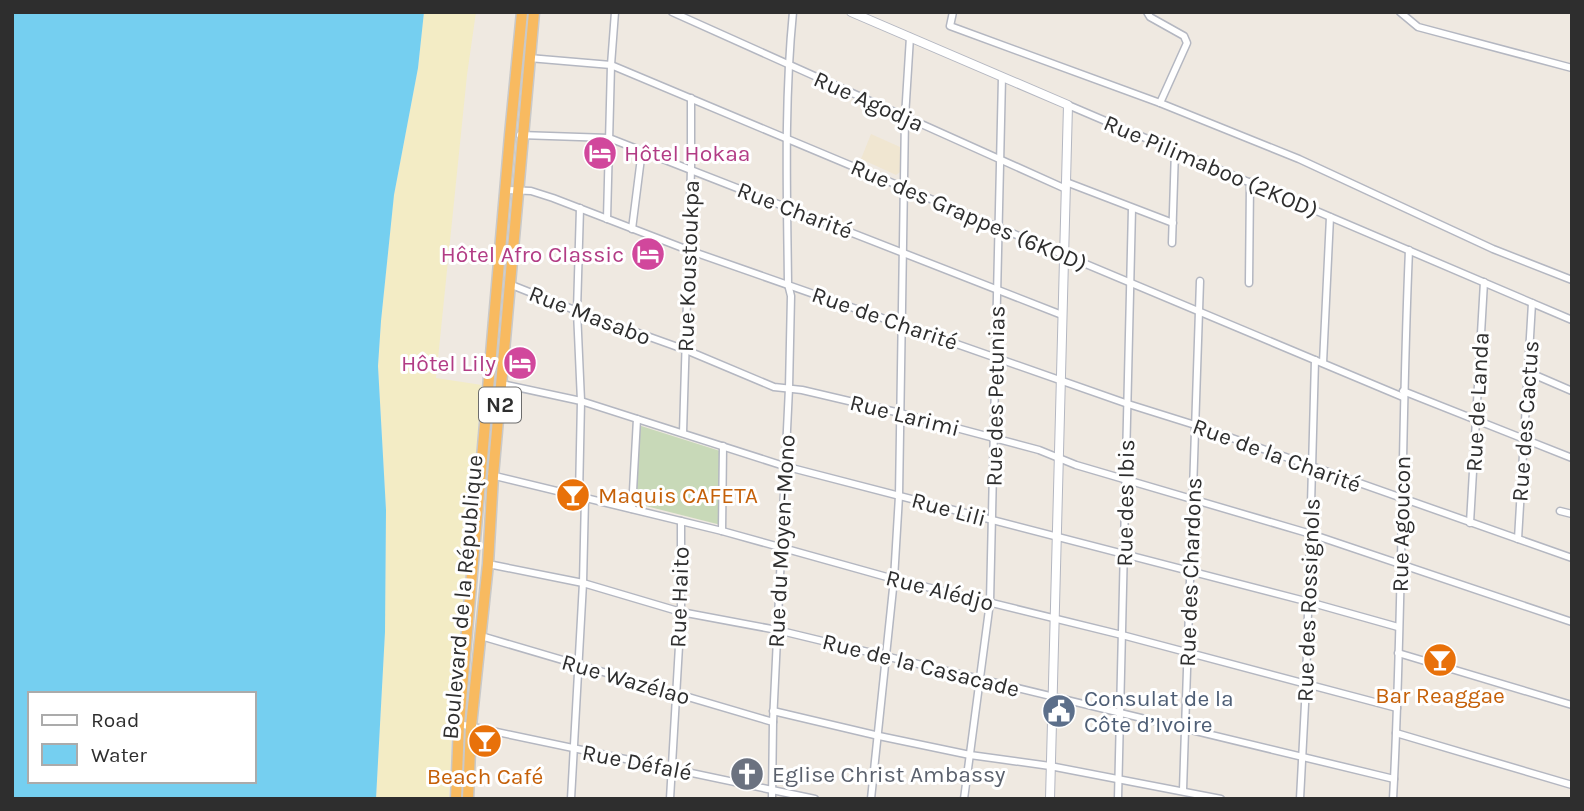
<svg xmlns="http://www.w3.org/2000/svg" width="1584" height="811" viewBox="0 0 1584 811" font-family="Karla,sans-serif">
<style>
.education{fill:#f0e6d1}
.sand{fill:#f3ecc5}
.cemetery{fill:#c8d9b8}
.water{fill:#75cff0;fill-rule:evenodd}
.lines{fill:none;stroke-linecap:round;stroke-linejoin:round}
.minor-casing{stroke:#b4b7c1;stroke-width:9}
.tertiary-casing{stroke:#b4b7c1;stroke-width:10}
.trunk-casing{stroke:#c9c9c9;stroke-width:13}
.minor{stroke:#fff;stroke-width:6}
.tertiary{stroke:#fff;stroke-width:8}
.trunk{stroke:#f8ba60;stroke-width:10}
.labels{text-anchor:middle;stroke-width:6;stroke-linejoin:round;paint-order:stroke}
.shield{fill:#fff;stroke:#6d6d6d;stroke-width:2}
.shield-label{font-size:21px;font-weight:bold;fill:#2e2e2e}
.street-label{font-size:23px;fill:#2e2e2e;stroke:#fff}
.hotel-label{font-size:23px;fill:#b23c85;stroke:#fff;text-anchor:end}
.food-label{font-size:23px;fill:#c56008;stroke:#fff}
.service-label{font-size:23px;fill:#4e5e75;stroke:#fff;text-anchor:start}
.worship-label{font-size:23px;fill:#5b616d;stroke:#fff;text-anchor:start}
</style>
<rect width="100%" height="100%" fill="#efe9e1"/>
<polygon class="education" points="871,134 900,147 900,172 896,175 861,159"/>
<polygon class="sand" points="424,12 476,12 467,75 436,378 482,385 452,725 449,799 376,799 385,632 386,510 378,366 381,321 394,195 418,68"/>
<polygon class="cemetery" points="638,425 720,451 721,525 634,503"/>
<path class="water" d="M12 12H424L418 68 394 195 381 321 378 366 386 510 385 632 376 799H12ZM30 694H254V781H30Z"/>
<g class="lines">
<g class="minor-casing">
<g id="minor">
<polyline points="672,12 1066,189"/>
<polyline points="953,12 950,26 1160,103 1299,159 1493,249 1572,280"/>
<polyline points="1147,12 1150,17 1184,36 1187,43 1160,103"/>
<polyline points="1400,12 1418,27 1572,68"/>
<polyline points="529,58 611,65 1403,397"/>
<polyline points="1068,105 1572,320"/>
<polyline points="520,135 609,138 1062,315"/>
<polyline points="1066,182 1173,223"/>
<polyline points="505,190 531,191 553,198 688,250 1128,404 1195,425 1572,558"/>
<polyline points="607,219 611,65 615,12"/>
<polyline points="632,229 642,150"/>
<polyline points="1172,243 1175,150"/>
<polyline points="1249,283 1250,182"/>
<polyline points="509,284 577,311 686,350 774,387 802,390 900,413 1039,450 1076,465 1311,534 1572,622"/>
<polyline points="1323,363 1330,217"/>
<polyline points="1528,372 1572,391"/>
<polyline points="502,384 581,401 784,466 1309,602 1398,627"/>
<polyline points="1403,391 1572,458"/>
<polyline points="683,433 691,169 691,98"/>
<polyline points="491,475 722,531 894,579 1122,635 1397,708"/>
<polyline points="579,496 581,401 577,311 580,208"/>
<polyline points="632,509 637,419"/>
<polyline points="1560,511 1572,514"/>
<polyline points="1470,523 1484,282"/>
<polyline points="722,531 723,446"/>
<polyline points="1518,539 1532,303"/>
<polyline points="488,564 583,583 681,612 777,630 1394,779"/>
<polyline points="481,636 773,722"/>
<polyline points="1398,653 1572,705"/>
<polyline points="773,711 879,736 970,755 1050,766 1221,799"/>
<polyline points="459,724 815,799"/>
<polyline points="1396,733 1572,785"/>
<polyline points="1183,790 1200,281"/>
<polyline points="571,799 583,583 585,498"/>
<polyline points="670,799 681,612 681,521"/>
<path d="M772 799 773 722 789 388 791 296 788 284C787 193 784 103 793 12"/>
<polyline points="871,799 894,579 899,496 905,117 910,37"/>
<polyline points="964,799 990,602 1002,77"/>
<polyline points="1118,799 1132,208"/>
<polyline points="1300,799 1306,685 1315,360"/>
<path d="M1393 799C1403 616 1401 433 1409 250"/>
</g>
</g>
<g class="tertiary-casing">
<polyline id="tertiary" points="851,12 1068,105 1050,799"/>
</g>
<g class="trunk-casing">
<g id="trunk">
<polyline points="456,799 459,724 510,135 522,12"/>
<polyline points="468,799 471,726 488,564 493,476 534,12"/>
</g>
</g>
<use href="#minor" class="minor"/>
<use href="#tertiary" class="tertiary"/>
<use href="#trunk" class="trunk"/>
</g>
<defs>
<g id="hotel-disc" transform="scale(1.75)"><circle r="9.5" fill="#d1479c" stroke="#fff"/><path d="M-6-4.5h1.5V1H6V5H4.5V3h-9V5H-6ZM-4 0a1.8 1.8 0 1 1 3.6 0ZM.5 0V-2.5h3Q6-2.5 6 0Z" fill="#fff"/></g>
<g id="bar-disc" transform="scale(1.75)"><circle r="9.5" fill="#e8710a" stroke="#fff"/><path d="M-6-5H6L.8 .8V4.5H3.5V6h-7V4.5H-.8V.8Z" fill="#fff"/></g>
<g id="civic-disc" transform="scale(1.75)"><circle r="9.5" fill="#5c6f8a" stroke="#fff"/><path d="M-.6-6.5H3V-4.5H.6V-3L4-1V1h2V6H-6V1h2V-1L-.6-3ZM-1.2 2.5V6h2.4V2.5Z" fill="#fff"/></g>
<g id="church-disc" transform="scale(1.75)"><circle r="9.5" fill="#6b7280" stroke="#fff"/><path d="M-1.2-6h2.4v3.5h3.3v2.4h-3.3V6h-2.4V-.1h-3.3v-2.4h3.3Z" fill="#fff"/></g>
</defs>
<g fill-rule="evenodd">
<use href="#hotel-disc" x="600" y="153"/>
<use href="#hotel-disc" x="648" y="254"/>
<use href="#hotel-disc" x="520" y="363"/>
<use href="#bar-disc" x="573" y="495"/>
<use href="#bar-disc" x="1440" y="660"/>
<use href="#civic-disc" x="1059" y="711"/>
<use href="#bar-disc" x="485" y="741"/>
<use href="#church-disc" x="747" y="774"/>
</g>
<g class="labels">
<rect class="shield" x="479" y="387.5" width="42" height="35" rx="5"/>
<g class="shield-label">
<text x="500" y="412">N2</text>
</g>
<g class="street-label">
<text transform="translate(869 101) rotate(24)" y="8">Rue Agodja</text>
<text transform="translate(1211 166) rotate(23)" y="8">Rue Pilimaboo (2KOD)</text>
<text transform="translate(795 210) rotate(21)" y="8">Rue Charité</text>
<text transform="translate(969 215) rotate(23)" y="8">Rue des Grappes (6KOD)</text>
<text transform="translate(688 266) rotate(-88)" y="8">Rue Koustoukpa</text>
<text transform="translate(590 315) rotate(21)" y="8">Rue Masabo</text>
<text transform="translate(885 318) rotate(19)" y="8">Rue de Charité</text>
<text transform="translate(995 396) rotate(-89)" y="8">Rue des Petunias</text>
<text transform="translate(1477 402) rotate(-87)" y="8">Rue de Landa</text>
<text transform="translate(905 415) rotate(14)" y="8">Rue Larimi</text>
<text transform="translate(1525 421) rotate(-86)" y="8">Rue des Cactus</text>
<text transform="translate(1277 455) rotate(20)" y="8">Rue de la Charité</text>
<text transform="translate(1125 503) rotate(-89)" y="8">Rue des Ibis</text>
<text transform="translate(949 509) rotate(15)" y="8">Rue Lili</text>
<text transform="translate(1401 524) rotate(-89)" y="8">Rue Agoucon</text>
<text transform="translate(781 541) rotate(-87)" y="8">Rue du Moyen-Mono</text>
<text transform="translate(1190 572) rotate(-88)" y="8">Rue des Chardons</text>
<text transform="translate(940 590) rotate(14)" y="8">Rue Alédjo</text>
<text transform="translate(462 597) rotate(-85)" y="8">Boulevard de la République</text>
<text transform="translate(679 597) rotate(-88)" y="8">Rue Haito</text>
<text transform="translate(1308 600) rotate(-88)" y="8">Rue des Rossignols</text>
<text transform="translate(921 665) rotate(14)" y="8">Rue de la Casacade</text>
<text transform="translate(626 679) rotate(16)" y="8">Rue Wazélao</text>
<text transform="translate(637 762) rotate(11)" y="8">Rue Défalé</text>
</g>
<g class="hotel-label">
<text x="624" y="161" text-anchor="start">Hôtel Hokaa</text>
<text x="624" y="262">Hôtel Afro Classic</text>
<text x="496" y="371">Hôtel Lily</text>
</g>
<g class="food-label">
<text x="598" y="503" text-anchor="start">Maquis CAFETA</text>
<text x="1440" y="703">Bar Reaggae</text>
<text x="485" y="784">Beach Café</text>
</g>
<g class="service-label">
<text x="1084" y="706">Consulat de la<tspan x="1084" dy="26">Côte d’Ivoire</tspan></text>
</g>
<g class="worship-label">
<text x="772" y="782">Eglise Christ Ambassy</text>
</g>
</g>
<rect width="1584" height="811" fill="none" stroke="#2e2e2e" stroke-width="28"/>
<rect x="28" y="692" width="228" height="91" fill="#ffffff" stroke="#ababab" stroke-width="2"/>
<rect x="42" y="715" width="35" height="10" fill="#ffffff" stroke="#ababab" stroke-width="2"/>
<text x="91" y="727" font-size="21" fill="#2e2e2e">Road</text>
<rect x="42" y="744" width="35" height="21" fill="#75cff0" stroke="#ababab" stroke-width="2"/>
<text x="91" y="762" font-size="21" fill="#2e2e2e">Water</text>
</svg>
